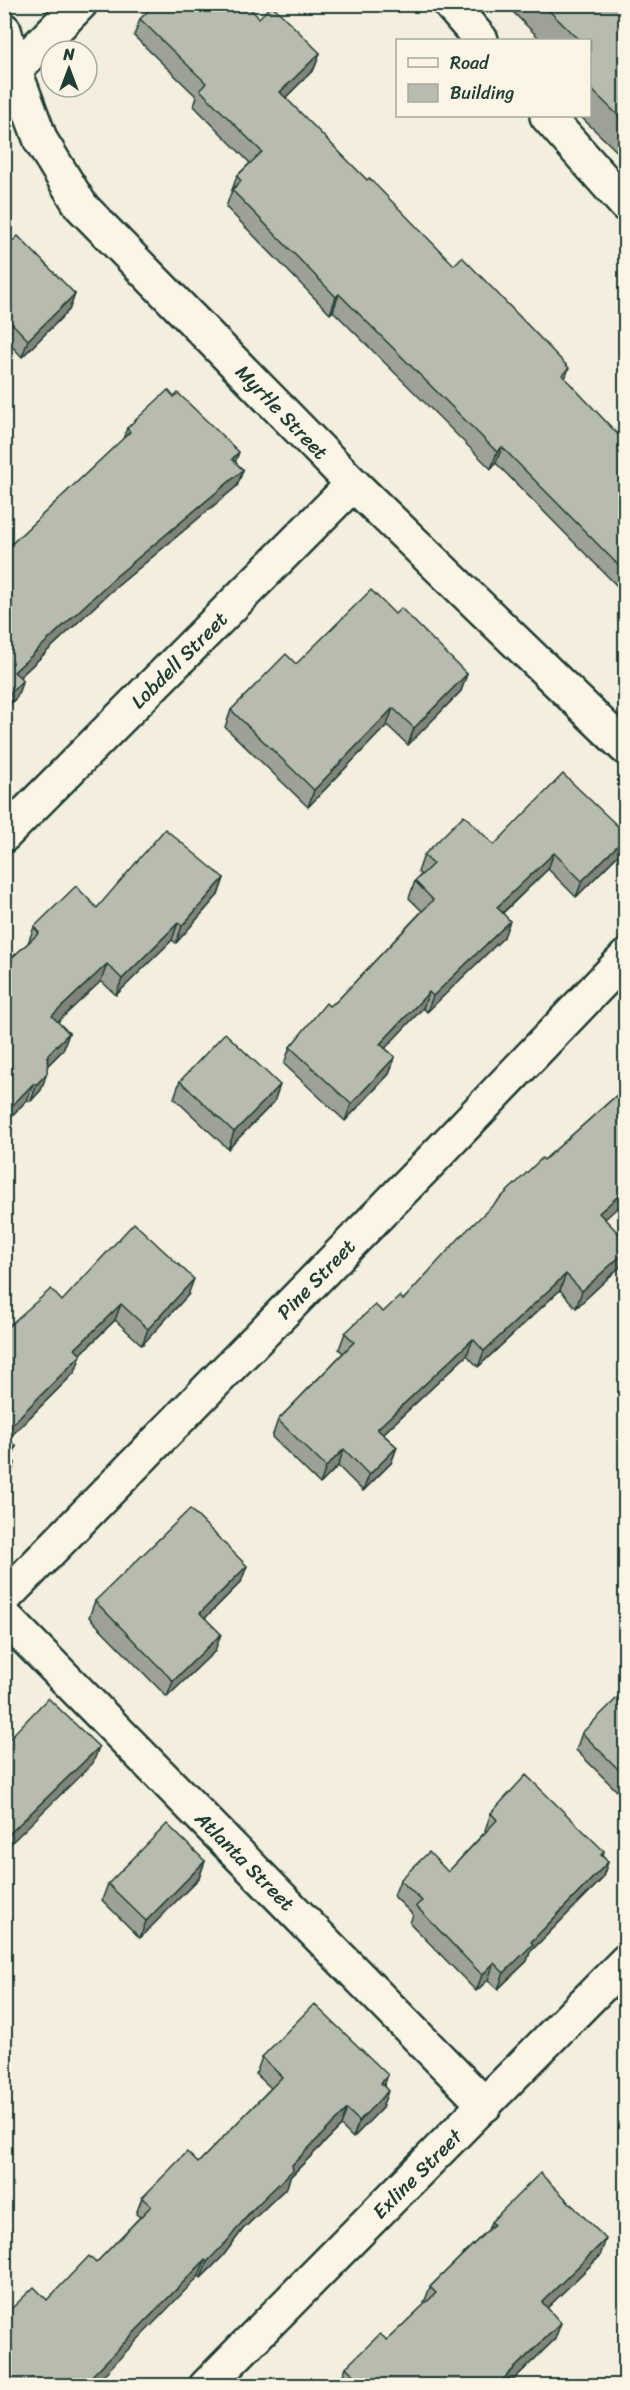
<svg xmlns="http://www.w3.org/2000/svg" width="630" height="2390" viewBox="0 0 630 2390" font-family="Sriracha,sans-serif">
<style>
.lines{fill:none;stroke-linecap:round;stroke-linejoin:round}
.minor-casing{stroke:#1f3d34;stroke-width:38}
.minor{stroke:#fcf5e5;stroke-width:33}
.wall{fill:#9ea296;stroke:#1f3d34;stroke-width:1.5}
.shaded-wall{fill:#81847a;stroke:#1f3d34;stroke-width:1.5}
.building{fill:#b8bcae;stroke:#1f3d34;stroke-width:1.5}
.labels{text-anchor:middle;stroke-width:4.5;stroke-linejoin:round;paint-order:stroke}
.street-label{font-size:20px;fill:#1f3d34;stroke:#fcf5e5}
</style>
<rect width="100%" height="100%" fill="#f3eede"/>
<filter id="ink" filterUnits="userSpaceOnUse"><feTurbulence type="fractalNoise" baseFrequency=".0167" numOctaves="2"/><feDisplacementMap in="SourceGraphic" scale="12" xChannelSelector="R" yChannelSelector="G"/><feConvolveMatrix kernelMatrix="1 2 1 2 8 2 1 2 1" color-interpolation-filters="sRGB"/></filter>
<g filter="url(#ink)">
<g class="lines">
<g class="minor-casing">
<g id="minor">
<polyline points="450,4 481,40"/>
<polyline points="4,30 15,71 41,141 81,206 353,484 626,748"/>
<polyline points="4,81 80,4"/>
<polyline points="547,116 626,205"/>
<polyline points="4,835 353,484"/>
<polyline points="4,1598 429,1163 626,957"/>
<polyline points="4,1616 485,2105"/>
<polyline points="206,2386 626,1961"/>
</g>
</g>
<use href="#minor" class="minor"/>
</g>
<g class="wall">
<polygon points="505,4 626,4 626,160 580,116 590,116 590,40 541,40"/>
<polygon points="259,18 320,53 314,69 285,98 565,379 626,443 626,595 496,463 491,469 333,311 330,314 226,207 237,176 250,163 194,106 197,97 134,36 140,19"/>
<polygon points="4,249 75,294 69,310 22,357 4,338"/>
<polygon points="127,428 235,462 243,470 237,486 108,594 20,677 17,697 9,705 4,551 123,439"/>
<polygon points="395,614 467,674 461,691 408,745 387,725 308,807 225,727 231,710 296,664"/>
<polygon points="626,834 626,838 621,852 576,897 548,869 503,913 504,937 427,1012 423,1008 385,1048 395,1057 389,1074 345,1121 284,1064 290,1047 329,1006 336,1002 422,911 409,898 415,881 421,875 418,872 424,855 494,845"/>
<polygon points="224,878 218,895 176,943 172,940 116,995 101,981 57,1022 69,1033 63,1050 48,1065 41,1090 31,1101 27,1100 4,1124 4,965 28,943 34,927 97,908"/>
<polygon points="180,1081 274,1102 228,1149 174,1098"/>
<polygon points="626,1087 626,1200 604,1219 624,1263 576,1308 560,1290 478,1367 467,1355 383,1434 397,1447 391,1463 363,1491 338,1466 320,1484 272,1437 278,1420 343,1353 339,1349 345,1333 383,1312 403,1300 544,1160"/>
<polygon points="188,1295 142,1345 115,1320 81,1354 75,1372 8,1439 16,1446 12,1459 15,1463 9,1480 4,1484 4,1330 62,1301"/>
<polygon points="241,1582 205,1618 215,1651 167,1697 89,1617 95,1601"/>
<polygon points="626,1695 626,1800 576,1750 582,1733"/>
<polygon points="491,1813 604,1851 603,1857 608,1862 602,1879 530,1952 527,1961 498,1989 488,1980 476,1991 410,1923 413,1915 394,1896 400,1880 448,1872 486,1831 485,1830"/>
<polygon points="205,1861 199,1878 140,1938 102,1900 108,1884"/>
<polygon points="262,2057 384,2087 382,2108 353,2138 341,2126 290,2177 287,2187 243,2229 223,2256 201,2278 199,2276 11,2309 47,2300 96,2263 140,2217 136,2214 142,2198 198,2163 271,2088 256,2074"/>
<polygon points="491,2222 600,2256 547,2308 555,2339 508,2385 342,2385 340,2383 346,2367 387,2340 425,2304 424,2303 430,2287 488,2230"/>
</g>
<g class="shaded-wall">
<polygon points="320,53 314,69 274,109 280,92"/>
<polygon points="75,294 69,310 22,357 28,340"/>
<polygon points="339,294 333,311 330,314 336,297"/>
<polygon points="569,368 563,384 562,375"/>
<polygon points="502,447 496,463 491,469 497,452"/>
<polygon points="239,452 233,469 232,459"/>
<polygon points="243,470 237,486 108,594 8,688 14,672 114,578"/>
<polygon points="467,674 461,691 408,745 414,728"/>
<polygon points="23,680 17,697 9,705 4,717 5,698"/>
<polygon points="393,708 387,725 308,807 314,790"/>
<polygon points="626,837 621,852 576,897 582,881"/>
<polygon points="554,853 548,869 491,924 497,907"/>
<polygon points="224,878 218,895 176,943 182,926"/>
<polygon points="510,921 504,937 427,1012 433,996"/>
<polygon points="178,923 172,940 116,995 122,979"/>
<polygon points="107,964 101,981 46,1033 52,1016"/>
<polygon points="429,992 423,1008 374,1060 380,1044"/>
<polygon points="69,1033 63,1050 42,1071 48,1054"/>
<polygon points="395,1057 389,1074 345,1121 351,1104"/>
<polygon points="47,1073 41,1090 31,1101 37,1084"/>
<polygon points="33,1084 27,1100 4,1124 4,1114"/>
<polygon points="280,1085 274,1102 228,1149 234,1132"/>
<polygon points="626,1189 626,1200 593,1230 599,1213"/>
<polygon points="626,1251 626,1259 624,1263 576,1308 582,1291"/>
<polygon points="566,1274 560,1290 478,1367 484,1351"/>
<polygon points="194,1279 188,1295 142,1345 148,1329"/>
<polygon points="121,1304 115,1320 69,1365 75,1349"/>
<polygon points="473,1339 467,1355 371,1445 377,1429"/>
<polygon points="81,1355 75,1372 4,1443 4,1432"/>
<polygon points="16,1446 10,1463 8,1456"/>
<polygon points="397,1447 391,1463 363,1491 369,1475"/>
<polygon points="344,1449 338,1466 320,1484 326,1467"/>
<polygon points="15,1463 9,1480 4,1484 4,1474"/>
<polygon points="247,1566 241,1582 194,1629 200,1613"/>
<polygon points="221,1634 215,1651 167,1697 173,1681"/>
<polygon points="99,1747 93,1763 4,1850 4,1839"/>
<polygon points="205,1861 199,1878 140,1938 146,1921"/>
<polygon points="608,1862 602,1879 530,1952 527,1961 498,1989 504,1973 531,1942"/>
<polygon points="494,1963 488,1980 476,1991 482,1975"/>
<polygon points="388,2075 382,2092 381,2083"/>
<polygon points="388,2091 382,2108 353,2138 359,2121"/>
<polygon points="347,2109 341,2126 290,2177 287,2187 243,2229 223,2256 201,2278 207,2262 292,2165"/>
<polygon points="606,2239 600,2256 536,2319 542,2302"/>
<polygon points="205,2260 199,2276 94,2385 83,2385"/>
<polygon points="561,2323 555,2339 508,2385 497,2385"/>
</g>
<g class="building">
<polygon points="155,4 246,4 259,18 272,5 320,53 280,92 367,180 369,178 454,265 462,257 498,294 569,368 562,375 626,443 626,573 502,447 497,452 339,294 336,297 232,190 241,181 237,176 262,152 200,90 206,83 140,19"/>
<polygon points="542,4 626,4 626,123 590,88 590,40 579,40"/>
<polygon points="18,236 75,294 28,340 4,315 4,249"/>
<polygon points="168,390 174,397 178,393 239,452 232,459 243,470 114,578 14,672 23,680 5,698 10,704 4,709 4,551 130,432 127,428"/>
<polygon points="371,590 395,614 401,608 467,674 414,728 393,708 314,790 231,710 286,654 296,664"/>
<polygon points="563,774 626,834 626,837 582,881 554,853 497,907 510,921 433,996 429,992 380,1044 395,1057 351,1104 290,1047 326,1003 329,1006 336,1002 433,900 415,881 433,864 424,855 464,815 494,845"/>
<polygon points="165,829 224,878 182,926 178,923 122,979 107,964 52,1016 69,1033 48,1054 47,1073 37,1084 33,1084 4,1114 4,965 39,933 34,927 76,886 97,908"/>
<polygon points="225,1033 280,1085 234,1132 180,1081"/>
<polygon points="626,1087 626,1189 599,1213 626,1241 626,1251 582,1291 566,1274 484,1351 473,1339 377,1429 397,1447 369,1475 344,1449 326,1467 278,1420 354,1342 345,1333 375,1305 383,1312 400,1296 403,1300 463,1234 542,1158 544,1160"/>
<polygon points="134,1223 194,1279 148,1329 121,1304 75,1349 81,1355 4,1432 4,1330 51,1289 62,1301"/>
<polygon points="4,1435 16,1446 8,1456 15,1463 4,1474"/>
<polygon points="190,1509 247,1566 200,1613 221,1634 173,1681 95,1601"/>
<polygon points="623,1692 626,1695 626,1777 582,1733"/>
<polygon points="48,1698 99,1747 4,1839 4,1744"/>
<polygon points="526,1775 604,1851 601,1855 608,1862 531,1942 533,1944 504,1973 494,1963 482,1975 416,1906 422,1901 400,1880 429,1852 448,1872 497,1820 491,1813"/>
<polygon points="167,1824 205,1861 146,1921 108,1884"/>
<polygon points="314,2004 388,2075 381,2083 388,2091 359,2121 347,2109 292,2165 293,2170 249,2213 229,2239 207,2262 205,2260 83,2385 4,2385 4,2303 11,2309 34,2287 47,2300 89,2256 96,2263 151,2206 142,2198 187,2152 198,2163 282,2077 262,2057"/>
<polygon points="540,2173 606,2239 542,2302 561,2323 497,2385 363,2385 346,2367 380,2334 387,2340 436,2293 430,2287 494,2224 491,2222"/>
</g>
</g>
<g class="labels">
<g class="street-label">
<text transform="translate(282 412) rotate(46)" y="7">Myrtle Street</text>
<text transform="translate(179 660) rotate(-45)" y="7">Lobdell Street</text>
<text transform="translate(316 1279) rotate(-46)" y="7">Pine Street</text>
<text transform="translate(245 1861) rotate(45)" y="7">Atlanta Street</text>
<text transform="translate(417 2174) rotate(-45)" y="7">Exline Street</text>
</g>
</g>
<rect width="630" height="2390" fill="none" stroke="#fcf5e5" stroke-width="24"/>
<rect x="12" y="12" width="606" height="2366" fill="none" stroke="#1f3d34" stroke-width="2" filter="url(#ink)"/>
<rect x="396" y="39" width="195" height="78" fill="#fcf5e5" stroke="#a4ab9e" stroke-width="1.5"/>
<rect x="408" y="58" width="30" height="9" fill="#fcf5e5" stroke="#a4ab9e" stroke-width="1.5"/>
<text x="450" y="69" font-size="18" fill="#1f3d34">Road</text>
<rect x="408" y="84" width="30" height="18" fill="#b8bcae" stroke="#a4ab9e" stroke-width="1.5"/>
<text x="450" y="99" font-size="18" fill="#1f3d34">Building</text>
<g transform="translate(69 69)"><circle r="28" fill="#fcf5e5" stroke="#a4ab9e" stroke-width="1.5"/>
<path d="M0-4.5L10 22L0 15L-10 22Z" fill="#1f3d34"/>
<text y="-9" font-size="16" font-weight="bold" text-anchor="middle" fill="#1f3d34">N</text>
</g>
</svg>
